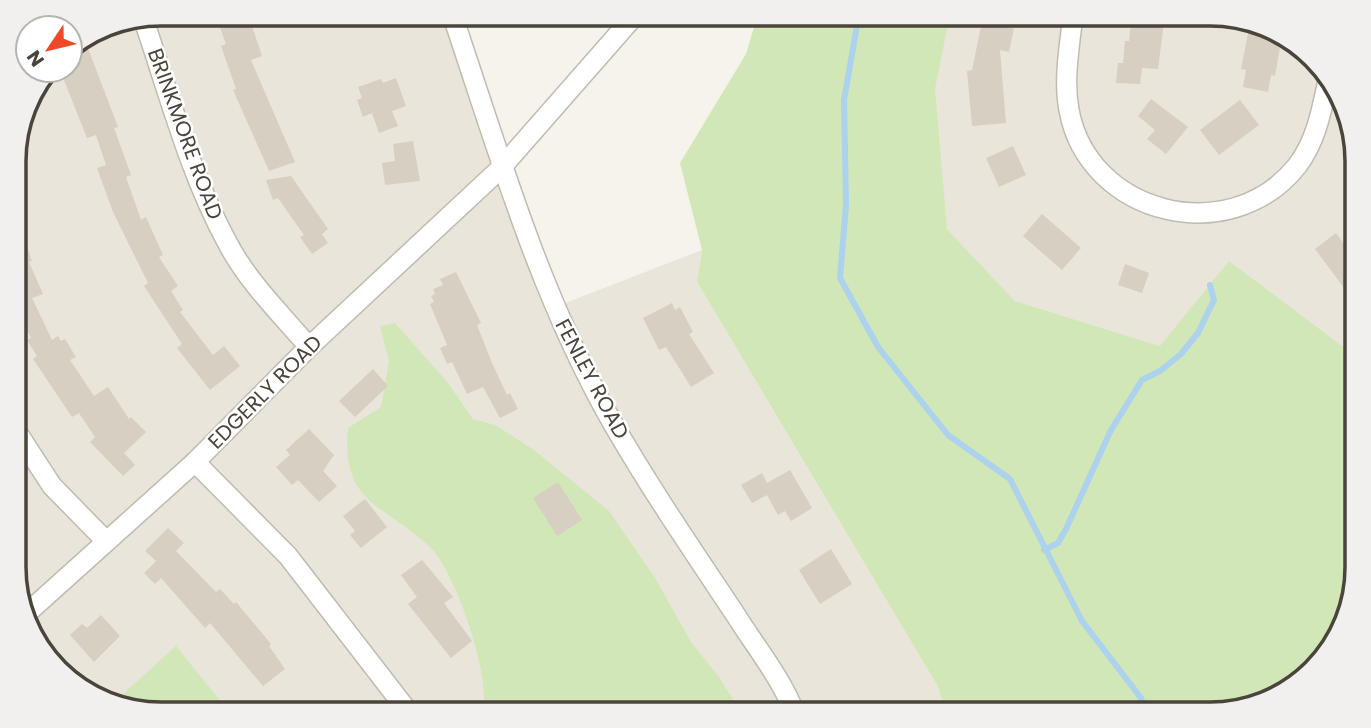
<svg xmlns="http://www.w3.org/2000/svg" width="1371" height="728" viewBox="0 0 1371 728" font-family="Poppins,sans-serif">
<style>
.residential{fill:#e9e5da}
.green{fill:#d1e7b7}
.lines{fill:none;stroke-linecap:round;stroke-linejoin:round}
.stream{stroke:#acd2ee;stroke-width:6}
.building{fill:#d6cfc2}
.minor-casing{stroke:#c1baaf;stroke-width:22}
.minor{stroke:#fff;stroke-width:19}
.labels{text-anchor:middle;stroke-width:5;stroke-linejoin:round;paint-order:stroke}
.street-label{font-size:21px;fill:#4a443a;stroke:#fff}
.rim{fill:none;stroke:#4a443a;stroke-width:3.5}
</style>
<rect width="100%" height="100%" fill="#f5f3ec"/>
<g class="residential">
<polygon points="161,14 511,14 458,29 555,307 702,250 697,282 937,685 947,714 231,714 176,647 113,703 96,699 39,649 15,586 14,151 29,96 49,70 70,70 70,47 105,25"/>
<polygon points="872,14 1210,14 1275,29 1332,79 1356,143 1357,489 1160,346 1015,301 947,229"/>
</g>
<g class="green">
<polygon points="758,14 950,14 935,89 947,229 1015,301 1160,346 1229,261 1342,346 1356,348 1357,567 1342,632 1291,689 1219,714 947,714 937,685 697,282 702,250 680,163 746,54"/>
<path d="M395 323 448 383 473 419 495 425 534 450 609 511 655 578 691 642 719 677 742 714H483C492 679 456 572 430 547 383 503 341 504 348 428L381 407 389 361 380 326Z"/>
<polygon points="176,646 231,714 161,714 113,703"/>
</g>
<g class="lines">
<g class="stream">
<polyline points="859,14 844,100 846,205 840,278 878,347 948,435 1010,479 1082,621 1141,698 1146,714"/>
<polyline points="1044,550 1058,543 1066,529 1111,430 1142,380 1160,371 1181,354 1198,333 1214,300 1210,285"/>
</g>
</g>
<g class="building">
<polygon points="215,14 248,14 262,56 251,60 295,162 269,171 233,90 236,89 221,46 226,44"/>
<polygon points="1132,14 1165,14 1158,69 1142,68 1140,84 1116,83 1118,63 1123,63 1125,41 1129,41"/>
<polygon points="982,22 1014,28 1009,52 1000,50 1006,123 972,126 967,71 972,70"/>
<polygon points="1250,23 1275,29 1282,35 1275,76 1271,75 1268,92 1243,87 1246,70 1241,69"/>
<polygon points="84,38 118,127 114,128 131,175 126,177 141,220 146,217 163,255 159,257 178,286 171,291 183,310 180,312 213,355 224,346 240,366 210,390 177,348 182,344 144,286 148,283 113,212 97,168 106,165 96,135 87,138 60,70 70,70 70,47"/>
<polygon points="396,78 406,106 392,111 398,126 379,133 372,113 363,117 357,100 362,98 358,87 381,79 383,83"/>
<polygon points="1151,99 1188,127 1166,154 1147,139 1155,130 1138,116"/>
<polygon points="1240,100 1259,125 1219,155 1200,130"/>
<polygon points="413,141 420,181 385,185 382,163 395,161 393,144"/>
<polygon points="1013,146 1026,175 999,187 986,158"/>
<polygon points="291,176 328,229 322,234 328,243 312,254 300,237 304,235 278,198 273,200 266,180"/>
<polygon points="1042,214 1081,248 1062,270 1023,236"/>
<polygon points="15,219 17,219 32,261 29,262 43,294 32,298 52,340 58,336 61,341 65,339 76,357 70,360 94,396 108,387 129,419 131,417 146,432 124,453 135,465 123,476 90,442 95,437 79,413 72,417 33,359 37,356 27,340 31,338 15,305"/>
<polygon points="1336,233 1356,261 1356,304 1315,249"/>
<polygon points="1125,264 1149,273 1142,293 1118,285"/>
<polygon points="456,272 481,323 477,325 492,363 507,395 510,393 518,409 500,418 483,387 467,394 452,362 447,364 440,348 447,345 430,304 434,302 431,296 435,294 433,289 443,285 440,279"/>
<polygon points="672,303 675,310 680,307 693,332 689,334 714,373 691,387 666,347 659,350 643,318"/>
<polygon points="373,369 388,386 355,417 339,401"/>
<polygon points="309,429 334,455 323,471 337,486 319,502 298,480 292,485 276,467 290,455 286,450"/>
<polygon points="790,470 812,508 791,521 785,511 778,515 767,495 752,503 741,485 762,473 767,483"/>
<polygon points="558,482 582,520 557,536 533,498"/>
<polygon points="365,499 387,527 361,548 350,535 355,531 343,516"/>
<polygon points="168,528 184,543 176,551 216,592 220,589 234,604 236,602 271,644 269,646 285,669 263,686 210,623 205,628 161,578 155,584 144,573 156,561 145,551"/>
<polygon points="831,549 852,584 820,604 799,570"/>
<polygon points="422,560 453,597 444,603 472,641 451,658 408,604 417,597 401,575"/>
<polygon points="101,615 120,636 94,662 70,635 82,624 87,628"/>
</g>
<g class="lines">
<g class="minor-casing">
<g id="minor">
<path d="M452 14C499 153 539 294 612 422 650 488 693 551 735 614 755 646 782 679 795 714"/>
<path d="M1073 14C1070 45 1063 78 1069 110 1088 215 1230 250 1297 166 1317 140 1322 108 1329 76"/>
<path d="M143 18C169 93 189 172 227 242 247 281 281 314 309 347"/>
<polyline points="15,429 52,486 105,540"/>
<polyline points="195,462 288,556 410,714"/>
<polyline points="26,614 195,462 309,347 501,168 636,14"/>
</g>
</g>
<use href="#minor" class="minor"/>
</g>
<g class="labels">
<g class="street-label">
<text transform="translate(185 134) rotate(70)" y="7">BRINKMORE ROAD</text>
<text transform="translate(592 379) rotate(62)" y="7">FENLEY ROAD</text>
<text transform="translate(265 392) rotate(-45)" y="7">EDGERLY ROAD</text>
</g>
</g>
<path d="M0 0H1371V728H0ZM161 26H1210A135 135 0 0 1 1345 161V567A135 135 0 0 1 1210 702H161A135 135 0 0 1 26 567V161A135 135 0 0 1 161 26Z" fill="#f1f0ef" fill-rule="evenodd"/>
<path class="rim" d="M161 26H1210A135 135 0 0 1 1345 161V567A135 135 0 0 1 1210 702H161A135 135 0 0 1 26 567V161A135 135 0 0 1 161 26Z"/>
<g transform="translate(49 49) rotate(235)"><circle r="33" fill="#ffffff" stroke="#b7b4b0" stroke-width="2"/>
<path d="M0-5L12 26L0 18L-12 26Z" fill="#f04928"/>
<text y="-10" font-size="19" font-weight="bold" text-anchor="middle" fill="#4a443a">N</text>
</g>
</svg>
